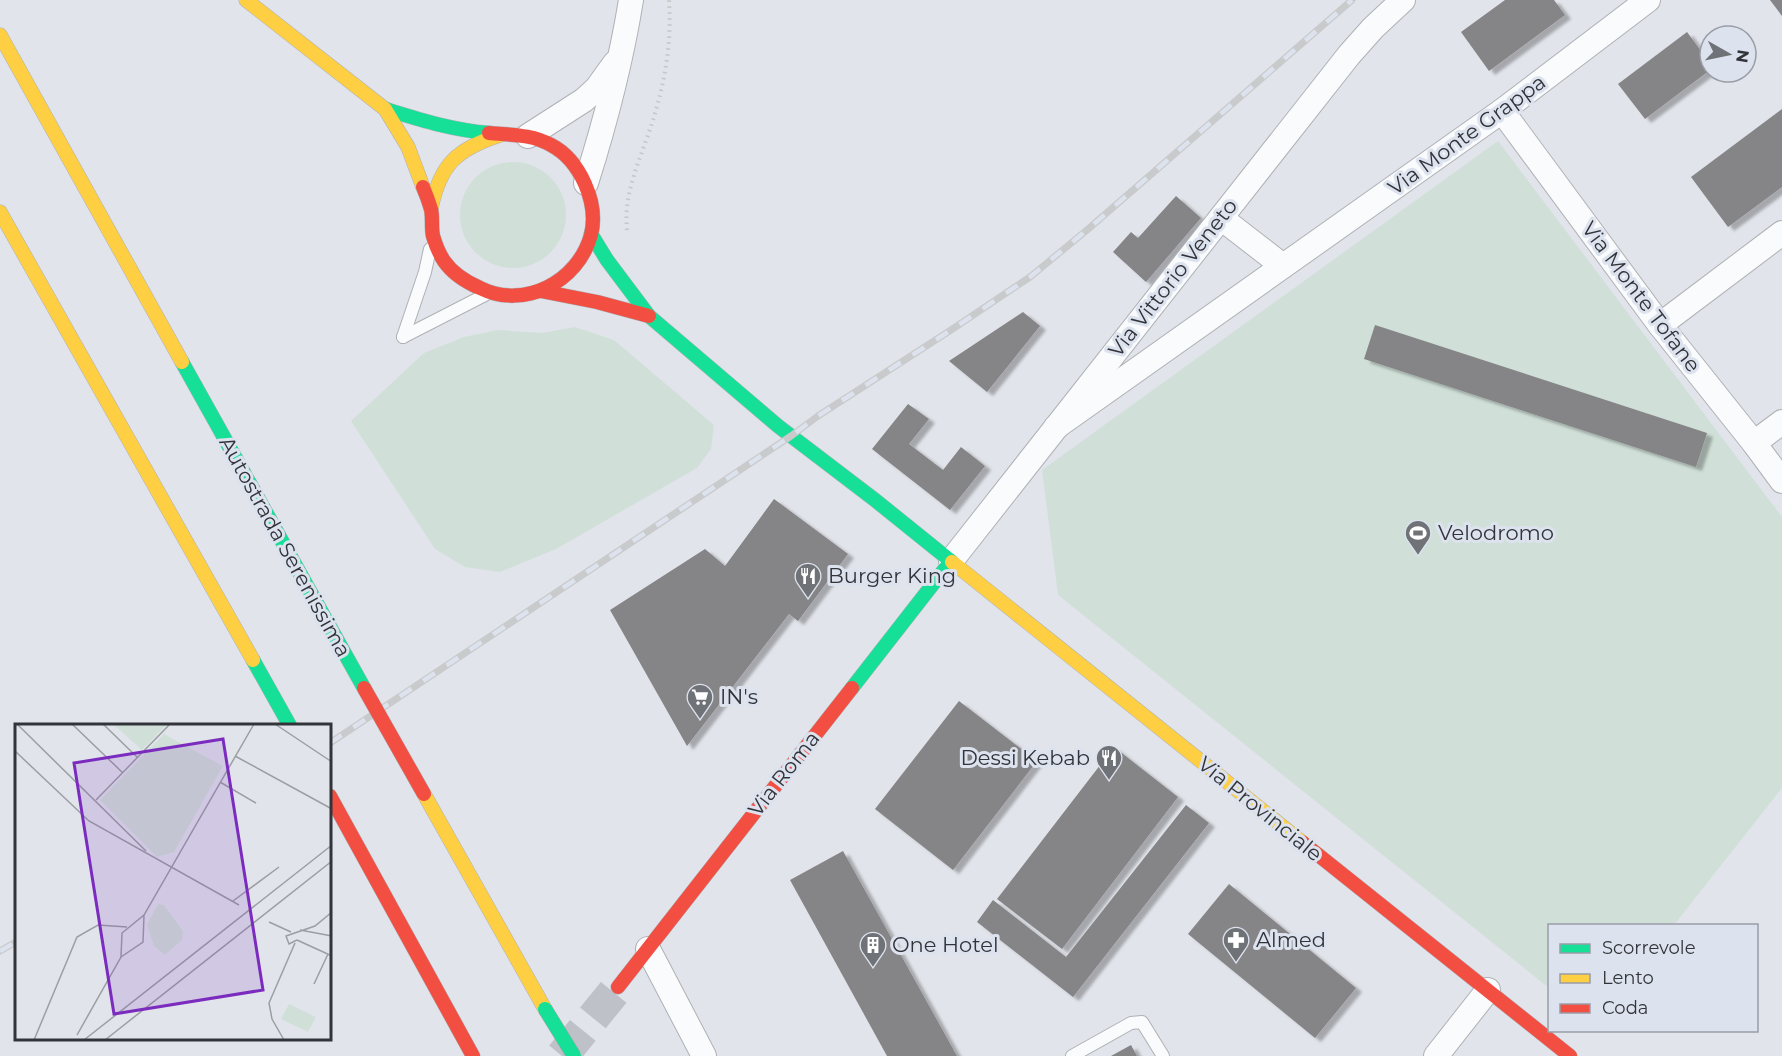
<svg xmlns="http://www.w3.org/2000/svg" width="1782" height="1056" viewBox="0 0 1782 1056" font-family="Montserrat,sans-serif">
<style>
.green{fill:#d0e0d8}
.building{fill:#858486;filter:url(#shadow)}
.lines{fill:none;stroke-linecap:round;stroke-linejoin:round}
.secondary-tunnel{stroke:#bec1c7;stroke-width:33;stroke-dasharray:33 16;stroke-linecap:butt}
.lane-casing{stroke:#afb1b6;stroke-width:14}
.street-casing{stroke:#afb1b6;stroke-width:26}
.fast-casing{stroke:#afb1b6;stroke-width:15}
.slow-casing{stroke:#afb1b6;stroke-width:15}
.jam-casing{stroke:#afb1b6;stroke-width:15}
.path{stroke:#c4c6c7;stroke-width:4;stroke-dasharray:1.5 4.5;stroke-linecap:butt}
.lane{stroke:#fafbfc;stroke-width:12}
.street{stroke:#fafbfc;stroke-width:24}
.fast{stroke:#16e098;stroke-width:14}
.slow{stroke:#ffcf43;stroke-width:14}
.jam{stroke:#f24e42;stroke-width:14}
.rail-casing{stroke:#c9cacb;stroke-width:7}
.rail{stroke:#dde3ee;stroke-width:4.5;stroke-dasharray:14;stroke-linecap:butt}
.fast-bridge-casing{stroke:#b0a1aa;stroke-width:15;stroke-linecap:butt}
.jam-bridge-casing{stroke:#b0a1aa;stroke-width:15;stroke-linecap:butt}
.fast-bridge{stroke:#16e098;stroke-width:14}
.jam-bridge{stroke:#f24e42;stroke-width:14}
.labels{text-anchor:middle;stroke-width:6;stroke-linejoin:round;paint-order:stroke}
.street-label{font-size:21px;fill:#323439;stroke:#dde3ee}
.poi-label{font-size:21px;fill:#323439;stroke:#dde3ee;text-anchor:start}
.inset-road{fill:none;stroke:#9b9ea3;stroke-width:1.5}
.view{fill:#7b2cbf;fill-opacity:0.15;stroke:#7b2cbf;stroke-width:3}
.inset-edge{fill:none;stroke:#323439;stroke-width:3}
</style>
<defs>
<filter id="shadow"><feDropShadow dx="6" dy="4" stdDeviation="1.5" flood-color="#0004"/></filter>
</defs>
<rect width="100%" height="100%" fill="#e1e4ea"/>
<g class="green">
<polygon points="1498,141 1782,517 1782,788 1674,925 1550,926 1549,988 1058,595 1042,470"/>
<circle cx="513" cy="215" r="53"/>
<polygon points="575,327 614,340 714,425 711,449 697,468 556,549 500,572 465,567 435,549 351,421 424,353 464,337 498,330 542,333"/>
</g>
<g class="building">
<polygon points="1505,0 1554,0 1565,15 1489,71 1461,32"/>
<polygon points="1770,0 1782,0 1782,16"/>
<polygon points="1687,32 1710,63 1710,70 1645,119 1618,84"/>
<polygon points="1782,109 1782,187 1728,227 1691,177"/>
<polygon points="1176,196 1201,218 1146,282 1113,252 1131,232 1138,238"/>
<polygon points="1023,312 1040,326 987,392 949,361"/>
<polygon points="1375,325 1707,433 1696,467 1364,359"/>
<polygon points="908,404 929,419 909,444 943,470 961,447 985,466 950,510 872,449"/>
<polygon points="774,499 848,554 798,621 789,614 687,746 610,610 705,549 725,566"/>
<polygon points="959,701 1037,761 953,870 875,809"/>
<polygon points="1114,747 1178,797 1062,949 997,899"/>
<polygon points="1186,805 1209,823 1073,997 977,922 993,900 1066,957"/>
<polygon points="843,851 957,1056 887,1056 790,880"/>
<polygon points="1229,884 1356,988 1315,1038 1188,934"/>
<polygon points="1131,1045 1137,1056 1111,1056"/>
</g>
<g class="lines">
<polyline class="secondary-tunnel" points="562,1056 618,987"/>
<g class="lane-casing">
<g id="lane">
<polyline points="403,337 425,272 430,249"/>
<polyline points="403,337 485,295"/>
<polyline points="1072,1056 1131,1023 1142,1022 1163,1056"/>
</g>
</g>
<g class="street-casing">
<g id="street">
<polyline points="1502,111 1660,325 1754,443 1782,481"/>
<polyline points="528,136 584,100 597,88 615,63"/>
<path d="M586 183C605 123 621 62 631 0"/>
<polyline points="1221,218 1283,266"/>
<polyline points="1660,325 1782,233"/>
<polyline points="1056,427 1502,111 1648,0"/>
<polyline points="1754,443 1782,422"/>
<polyline points="951,561 1349,55 1373,28 1403,0"/>
<polyline points="648,949 704,1056"/>
<polyline points="1436,1056 1488,990"/>
</g>
</g>
<g class="fast-casing">
<g id="fast">
<path d="M385 109C421 120 452 130 489 133"/>
<polyline points="591,234 607,260 649,316 778,426 875,500 952,562"/>
<polyline points="182,362 364,688"/>
<polyline points="253,660 290,726"/>
<polyline points="852,688 951,561"/>
</g>
</g>
<g class="slow-casing">
<g id="slow">
<polyline points="246,0 385,109 408,147 423,187"/>
<polyline points="0,35 182,362"/>
<path d="M431 209C440 164 457 149 500 135"/>
<polyline points="0,212 253,660"/>
<polyline points="952,562 1302,842"/>
<polyline points="424,794 545,1009"/>
</g>
</g>
<g class="jam-casing">
<g id="jam">
<path d="M423 187C426 194 429 202 431 209 433 218 431 227 433 236 435 243 440 255 444 261 453 274 466 282 480 288 524 310 578 282 591 235 599 203 580 160 551 145 532 134 510 135 489 133"/>
<polyline points="541,291 597,302 649,316"/>
<polyline points="330,796 473,1056"/>
<polyline points="1302,842 1570,1056"/>
<polyline points="618,987 852,688"/>
</g>
</g>
<path class="path" d="M627 230C623 192 641 158 652 123 665 82 672 43 669 0"/>
<use href="#lane" class="lane"/>
<use href="#street" class="street"/>
<use href="#fast" class="fast"/>
<use href="#slow" class="slow"/>
<use href="#jam" class="jam"/>
<g class="rail-casing">
<g id="rail">
<polyline points="330,743 791,436 818,416 951,330 1030,277 1087,230 1352,0"/>
<polyline points="0,951 16,942"/>
</g>
</g>
<use href="#rail" class="rail"/>
<g class="fast-bridge-casing">
<polyline id="fast-bridge" points="545,1009 574,1056"/>
</g>
<g class="jam-bridge-casing">
<polyline id="jam-bridge" points="364,688 424,794"/>
</g>
<use href="#fast-bridge" class="fast-bridge"/>
<use href="#jam-bridge" class="jam-bridge"/>
</g>
<defs>
<g id="stadium-pin" transform="scale(1.35)"><path d="M0 17L-7.5 6A9.5 9.5 0 1 1 7.5 6Z" fill="#6f7277" stroke="#dde3ee"/><path d="M0-5a6.5 5 0 1 0 0 10a6.5 5 0 1 0 0-10ZM-3.5-1.8h7v3.6h-7Z" fill="#fff"/></g>
<g id="restaurant-pin" transform="scale(1.35)"><path d="M0 17L-7.5 6A9.5 9.5 0 1 1 7.5 6Z" fill="#6f7277" stroke="#dde3ee"/><path d="M-5-6h1v4h1v-4h1v4h1v-4h1v5L-1.5 .5V6h-2V.5L-5-1ZM5-6V6H3V1.5H1.5Q1.5-4 5-6Z" fill="#fff"/></g>
<g id="supermarket-pin" transform="scale(1.35)"><path d="M0 17L-7.5 6A9.5 9.5 0 1 1 7.5 6Z" fill="#6f7277" stroke="#dde3ee"/><path d="M-6-5.5h2.5l.6 2H6L4.5 2H-2.5L-4.4-4H-6ZM-1.5 3.2a1.3 1.3 0 1 0 .1 0ZM3 3.2a1.3 1.3 0 1 0 .1 0Z" fill="#fff"/></g>
<g id="pharmacy-pin" transform="scale(1.35)"><path d="M0 17L-7.5 6A9.5 9.5 0 1 1 7.5 6Z" fill="#6f7277" stroke="#dde3ee"/><path d="M-2-6h4v4h4v4h-4v4h-4v-4h-4v-4h4Z" fill="#fff"/></g>
<g id="building-pin" transform="scale(1.35)"><path d="M0 17L-7.5 6A9.5 9.5 0 1 1 7.5 6Z" fill="#6f7277" stroke="#dde3ee"/><path d="M-4-6H4V6H1V3H-1V6H-4ZM-2.5-4.3h1.7v1.8h-1.7ZM.8-4.3h1.7v1.8H.8ZM-2.5-1h1.7V.8h-1.7ZM.8-1h1.7V.8H.8Z" fill="#fff"/></g>
</defs>
<g fill-rule="evenodd">
<use href="#stadium-pin" x="1418" y="533"/>
<use href="#restaurant-pin" x="808" y="576"/>
<use href="#supermarket-pin" x="700" y="697"/>
<use href="#restaurant-pin" x="1109" y="758"/>
<use href="#pharmacy-pin" x="1236" y="940"/>
<use href="#building-pin" x="873" y="945"/>
</g>
<g class="labels">
<g class="street-label">
<text transform="translate(1467 135) rotate(-36)" y="7">Via Monte Grappa</text>
<text transform="translate(1173 278) rotate(-52)" y="7">Via Vittorio Veneto</text>
<text transform="translate(1641 297) rotate(53)" y="7">Via Monte Tofane</text>
<text transform="translate(285 547) rotate(61)" y="7">Autostrada Serenissima</text>
<text transform="translate(784 774) rotate(-52)" y="7">Via Roma</text>
<text transform="translate(1260 809) rotate(39)" y="7">Via Provinciale</text>
</g>
<g class="poi-label">
<text x="1438" y="540">Velodromo</text>
<text x="828" y="583">Burger King</text>
<text x="720" y="704">IN's</text>
<text x="1090" y="765" text-anchor="end">Dessi Kebab</text>
<text x="1256" y="947">Almed</text>
<text x="892" y="952">One Hotel</text>
</g>
</g>
<g transform="translate(15 724)">
<rect width="316" height="316" fill="#e1e4ea"/>
<path d="M98 0H152L127 26ZM149 10 208 42 159 128 142 133 85 76ZM143 180 149 181 168 207 167 216 150 231 139 222 132 201ZM274 280 301 293 293 308 266 295Z" fill="#d0e0d8"/>
<path class="inset-road" d="M2 0 131 127M57 0 108 49M88 0 122 33M260 0 317 38M0 27 74 97 224 181M220 32 317 85M205 58 241 79M81 76 155 0M218 177 264 143M254 198 276 208M285 206 317 212M282 216 274 220 271 212 300 202 317 188M282 216 317 232M106 233 128 218 129 191M299 260 313 230M62 311 106 233 107 209 129 191 239 0M19 316 62 213 83 201 112 203M69 316 317 121M90 316 317 137M269 316 257 295 254 279 280 219"/>
<path class="view" d="M208 15 248 266 99 290 59 39Z"/>
<rect width="316" height="316" class="inset-edge"/>
</g>
<rect x="1548" y="924" width="210" height="108" fill="#dde3ee" stroke="#999da6" stroke-width="1.5"/>
<rect x="1560" y="944" width="30" height="9" fill="#16e098" stroke="#999da6" stroke-width="1.5"/>
<text x="1602" y="954" font-size="18" fill="#323439">Scorrevole</text>
<rect x="1560" y="974" width="30" height="9" fill="#ffcf43" stroke="#999da6" stroke-width="1.5"/>
<text x="1602" y="984" font-size="18" fill="#323439">Lento</text>
<rect x="1560" y="1004" width="30" height="9" fill="#f24e42" stroke="#999da6" stroke-width="1.5"/>
<text x="1602" y="1014" font-size="18" fill="#323439">Coda</text>
<g transform="translate(1728 54) rotate(99)"><circle r="28" fill="#dde3ee" stroke="#999da6" stroke-width="1.5"/>
<path d="M0-4.5L10 22L0 15L-10 22Z" fill="#6f7277"/>
<text y="-9" font-size="16" font-weight="bold" text-anchor="middle" fill="#323439">N</text>
</g>
</svg>
